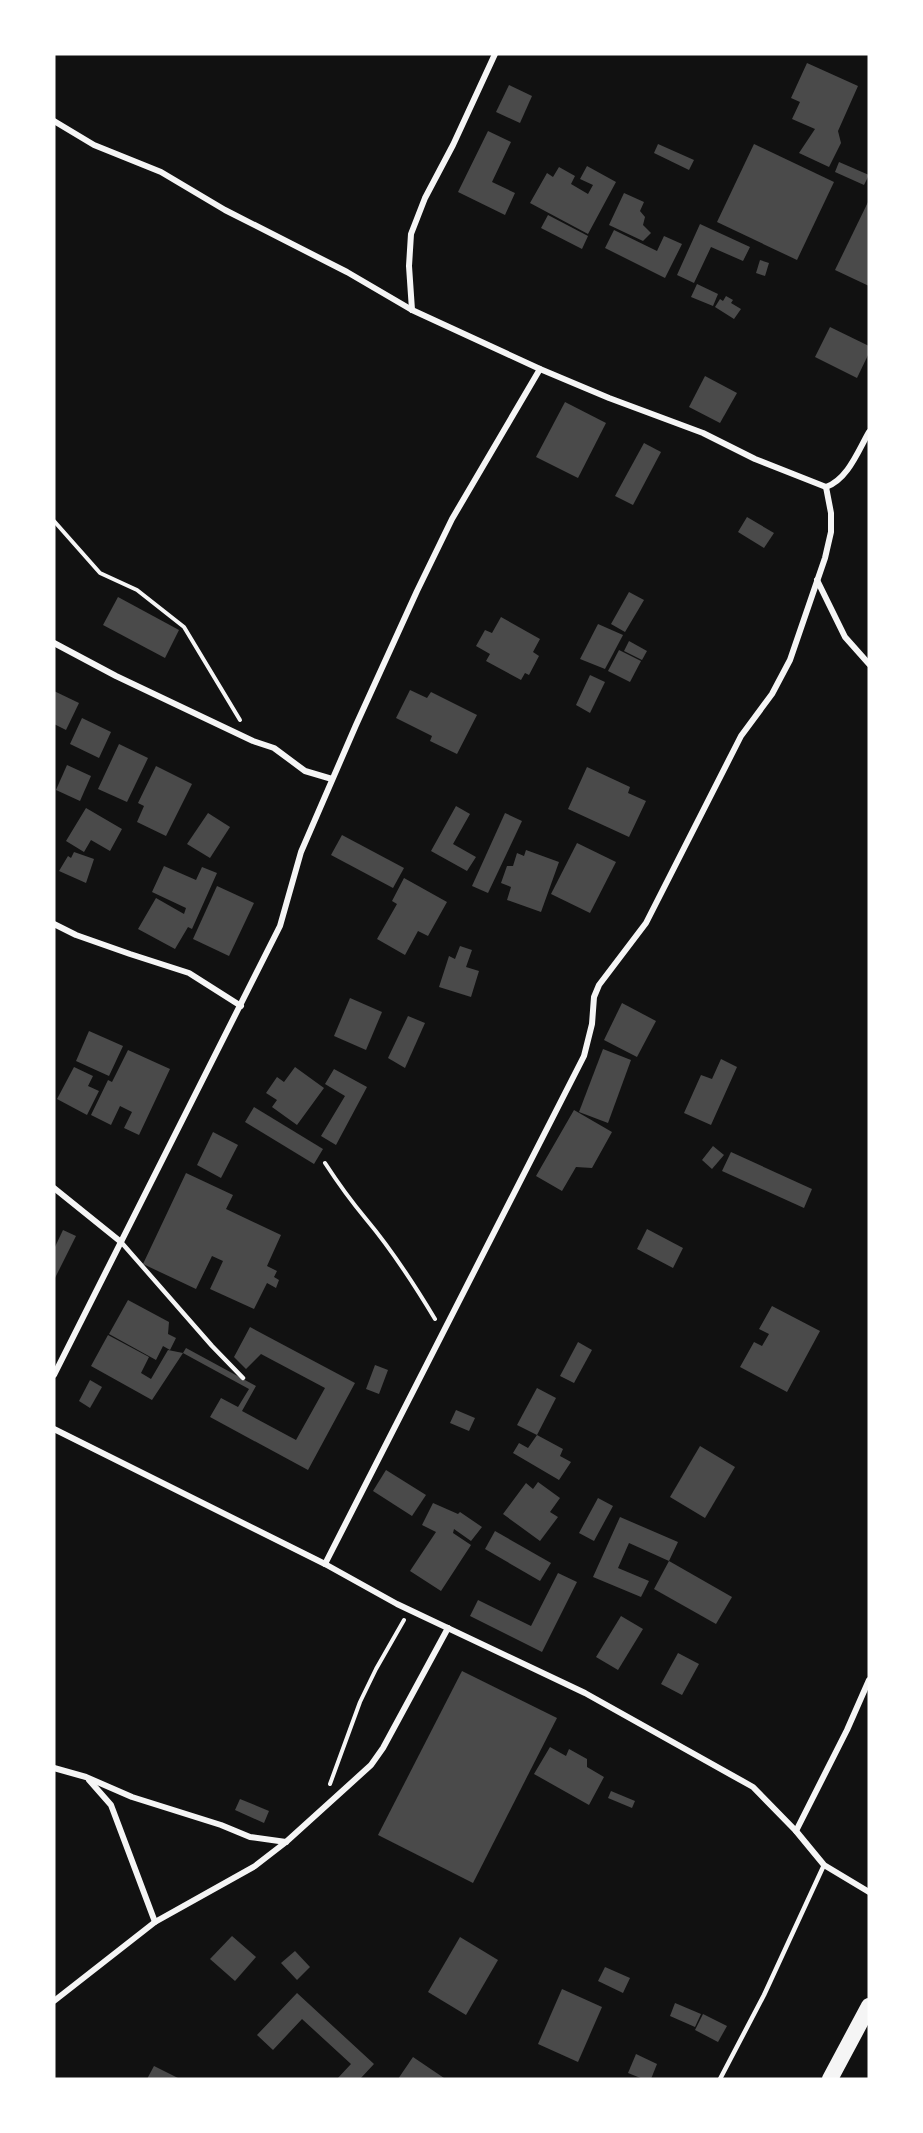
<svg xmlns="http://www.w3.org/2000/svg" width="923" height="2133" viewBox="0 0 923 2133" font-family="Arial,sans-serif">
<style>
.building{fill:#4a4a4a}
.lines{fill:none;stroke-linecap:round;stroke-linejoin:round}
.path{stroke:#f5f5f5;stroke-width:4}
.service{stroke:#f5f5f5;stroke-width:4.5}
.minor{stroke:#f5f5f5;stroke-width:6}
.trunk{stroke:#f5f5f5;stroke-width:16}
</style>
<rect width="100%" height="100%" fill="#111"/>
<g class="building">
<polygon points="807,63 858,86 838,131 841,143 829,167 799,153 815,129 792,119 800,102 791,98"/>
<polygon points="509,85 532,96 520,123 496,112"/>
<polygon points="488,131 511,142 492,182 515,193 505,215 458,192"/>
<polygon points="658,144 694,160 689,170 654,153"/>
<polygon points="754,144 834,182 797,260 717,222"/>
<polygon points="839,162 869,175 864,185 835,172"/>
<polygon points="587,166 616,182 588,234 530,203 547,173 553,177 559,167 575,176 571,184 588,194 593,185 580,179"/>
<polygon points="624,193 644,202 640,211 645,217 643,225 651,233 643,241 609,225"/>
<polygon points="869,200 869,286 835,270"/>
<polygon points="548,215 588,236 582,249 541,228"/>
<polygon points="700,224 750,247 743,261 711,247 694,283 677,275"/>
<polygon points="614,230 657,251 664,236 682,244 665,278 605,248"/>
<polygon points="760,260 769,263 765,276 756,273"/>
<polygon points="697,284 718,294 713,306 691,297"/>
<polygon points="726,296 733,300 731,303 741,309 734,319 715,307 720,299 723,301"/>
<polygon points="830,327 869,346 869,353 857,378 815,357"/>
<polygon points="705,376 737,393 720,423 689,407"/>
<polygon points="565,402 606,423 578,478 536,457"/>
<polygon points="644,443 661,452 633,505 615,496"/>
<polygon points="747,517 774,533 764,548 738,532"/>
<polygon points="629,592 644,600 625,632 611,624"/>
<polygon points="118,597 179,630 165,658 103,625"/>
<polygon points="501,617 540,639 533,652 539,656 529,675 525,673 521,680 486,661 490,654 476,646 485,630 492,633"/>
<polygon points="598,624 623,635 605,669 580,659"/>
<polygon points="629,641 647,651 642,660 624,651"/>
<polygon points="619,650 641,661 630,682 608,671"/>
<polygon points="590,675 605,682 590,713 576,705"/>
<polygon points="410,690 427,698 431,692 477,715 457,754 430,741 432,736 396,718"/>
<polygon points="54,691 79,703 66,730 54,724"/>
<polygon points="82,718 111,732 99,758 70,744"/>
<polygon points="119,744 148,758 127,802 98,789"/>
<polygon points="67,765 91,776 80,801 56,790"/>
<polygon points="156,766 192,784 166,836 137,822 144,806 138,803"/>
<polygon points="587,767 630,787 628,793 646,801 629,837 568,809"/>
<polygon points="456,806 470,814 453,844 476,857 467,871 431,851"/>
<polygon points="86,808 122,829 110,851 91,840 84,852 66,841"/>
<polygon points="208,813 230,827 210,858 187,844"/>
<polygon points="505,813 522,821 488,893 472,886"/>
<polygon points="342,835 404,868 393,888 331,855"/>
<polygon points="577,843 616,862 590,913 551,894"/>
<polygon points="526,850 559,862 541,912 507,900 511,887 501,883 507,866 513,866 517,853 524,856"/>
<polygon points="74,852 94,859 86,883 59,871 68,856 71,858"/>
<polygon points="164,866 196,880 202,867 217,873 192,929 188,927 175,949 138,929 156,898 184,914 186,908 152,892"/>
<polygon points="404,878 447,902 428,936 418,931 405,955 377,939 397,904 392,901"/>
<polygon points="217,886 254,903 229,956 193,939"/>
<polygon points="460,946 472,950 466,967 479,971 471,997 439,987 449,956 455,959"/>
<polygon points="350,998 382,1012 366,1050 334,1036"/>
<polygon points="622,1003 656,1021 637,1057 604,1040"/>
<polygon points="408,1016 425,1023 405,1068 388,1058"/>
<polygon points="89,1031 123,1046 109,1076 76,1061"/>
<polygon points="603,1049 631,1060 608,1123 579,1112"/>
<polygon points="128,1050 170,1069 139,1135 124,1128 132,1112 120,1106 111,1125 91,1115 108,1080 112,1082"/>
<polygon points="721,1059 737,1067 711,1125 684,1113 701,1075 712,1079"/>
<polygon points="74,1067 93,1076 88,1086 99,1091 87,1115 57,1099"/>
<polygon points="295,1067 324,1088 297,1125 272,1107 277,1100 266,1093 277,1077 284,1082"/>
<polygon points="334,1069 367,1087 336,1145 321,1136 345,1096 325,1084"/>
<polygon points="254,1107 323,1149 314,1164 245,1122"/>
<polygon points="574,1110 612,1132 592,1168 576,1167 562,1191 536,1176"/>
<polygon points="213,1132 238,1145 221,1178 197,1165"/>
<polygon points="713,1146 724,1155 712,1169 702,1160"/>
<polygon points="731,1152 812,1189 804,1208 722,1171"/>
<polygon points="186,1173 233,1195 226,1209 281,1235 267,1266 277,1271 274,1277 279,1280 276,1288 267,1283 254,1309 210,1289 223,1261 212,1256 196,1289 143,1264"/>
<polygon points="647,1229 683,1248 673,1268 637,1249"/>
<polygon points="63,1230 76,1236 54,1280 54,1249"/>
<polygon points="128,1300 169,1322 168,1334 176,1338 170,1350 163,1346 156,1360 109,1334"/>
<polygon points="772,1306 820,1331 787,1392 740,1367 754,1342 762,1346 769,1334 759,1329"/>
<polygon points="250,1327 355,1383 308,1470 210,1417 221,1398 238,1407 249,1389 183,1353 186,1348 256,1386 242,1411 296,1440 325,1388 261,1354 246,1369 234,1357"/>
<polygon points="108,1335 149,1357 141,1373 151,1379 168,1350 183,1353 152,1400 91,1366"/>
<polygon points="578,1342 592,1350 574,1383 560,1376"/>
<polygon points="375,1365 388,1370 379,1394 366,1389"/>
<polygon points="90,1380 102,1387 90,1408 79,1401"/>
<polygon points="537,1388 556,1398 537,1435 517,1425"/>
<polygon points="456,1410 475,1418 469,1431 450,1423"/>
<polygon points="537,1435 563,1449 560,1456 571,1462 559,1480 513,1453 519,1443 528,1448"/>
<polygon points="700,1446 735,1467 705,1518 670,1497"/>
<polygon points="386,1470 426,1495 412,1516 373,1491"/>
<polygon points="538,1482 560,1498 550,1512 558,1517 540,1541 503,1514 526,1483 533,1489"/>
<polygon points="598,1498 613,1506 594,1541 579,1533"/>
<polygon points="433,1503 458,1514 460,1512 482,1527 471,1541 454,1529 453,1533 471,1545 441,1591 410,1571 436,1532 422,1525"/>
<polygon points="620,1517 678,1542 669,1561 629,1543 618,1568 649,1581 641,1597 593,1577"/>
<polygon points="495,1531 551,1563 540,1581 485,1549"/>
<polygon points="669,1561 732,1597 716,1624 654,1589"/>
<polygon points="558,1573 577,1582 542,1652 470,1616 478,1600 531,1626"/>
<polygon points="621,1616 643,1629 618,1670 596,1657"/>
<polygon points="678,1653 699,1664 682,1695 661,1684"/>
<polygon points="462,1671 557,1718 473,1883 378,1835"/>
<polygon points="550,1747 566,1756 569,1749 587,1759 587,1767 604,1777 589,1805 534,1774"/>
<polygon points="611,1791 635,1801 632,1808 608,1798"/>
<polygon points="240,1799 269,1811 264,1823 235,1810"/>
<polygon points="232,1936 256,1957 235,1981 210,1959"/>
<polygon points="460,1937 498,1960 466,2015 428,1992"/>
<polygon points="295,1951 310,1967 297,1980 281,1963"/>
<polygon points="605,1967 630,1978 623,1993 598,1981"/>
<polygon points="562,1989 602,2007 578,2062 538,2044"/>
<polygon points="297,1993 374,2064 360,2079 337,2079 351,2064 302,2019 273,2050 257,2035"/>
<polygon points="675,2003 701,2014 695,2027 670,2016"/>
<polygon points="703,2014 727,2026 718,2042 695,2030"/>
<polygon points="636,2054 657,2064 651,2079 643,2079 628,2073"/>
<polygon points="413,2057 444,2078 443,2079 398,2079"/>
<polygon points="154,2066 180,2079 147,2079"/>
</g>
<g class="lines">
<g class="path">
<polyline points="54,521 100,573 137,590 184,627 240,720"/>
<path d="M325 1163C338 1183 351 1201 366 1219 392 1250 414 1284 435 1319"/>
<polyline points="330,1784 360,1702 376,1669 404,1620"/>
</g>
<g class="service">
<polyline points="121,1242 212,1346 243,1378"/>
<polyline points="720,2079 764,1995 824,1865"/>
</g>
<g class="minor">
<path d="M54 121 94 145 161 172 225 210 347 272 412 310 540 369 609 398 703 433 755 459 826 487C848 479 858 451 869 432"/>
<polyline points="412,310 409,266 411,234 425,198 453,145 495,54"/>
<polyline points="817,580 845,637 869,664"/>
<polyline points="54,643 116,676 253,741 274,748 305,771 332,779"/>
<polyline points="54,924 76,935 130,954 189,973 241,1006"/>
<polyline points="54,1188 121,1242"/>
<polyline points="54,1375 280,926 301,852 356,725 417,591 452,519 540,369"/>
<polyline points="54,1429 325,1564 397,1604 585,1693 753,1787 796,1831 824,1865 869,1892"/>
<polyline points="325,1564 584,1056 592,1024 594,997 599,985 646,923 741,736 772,694 790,660 825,558 831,532 831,513 826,487"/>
<polyline points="54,1768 86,1777 132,1797 221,1825 250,1837 286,1842"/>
<polyline points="89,1780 111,1805 155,1922"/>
<polyline points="796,1831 847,1730 869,1680"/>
<polyline points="54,2001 155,1922 255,1866 286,1842 349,1785 371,1765 383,1748 448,1628"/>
</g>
<polyline class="trunk" points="830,2079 869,2006"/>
</g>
<rect width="923" height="2133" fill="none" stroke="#ffffff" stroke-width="111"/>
</svg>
